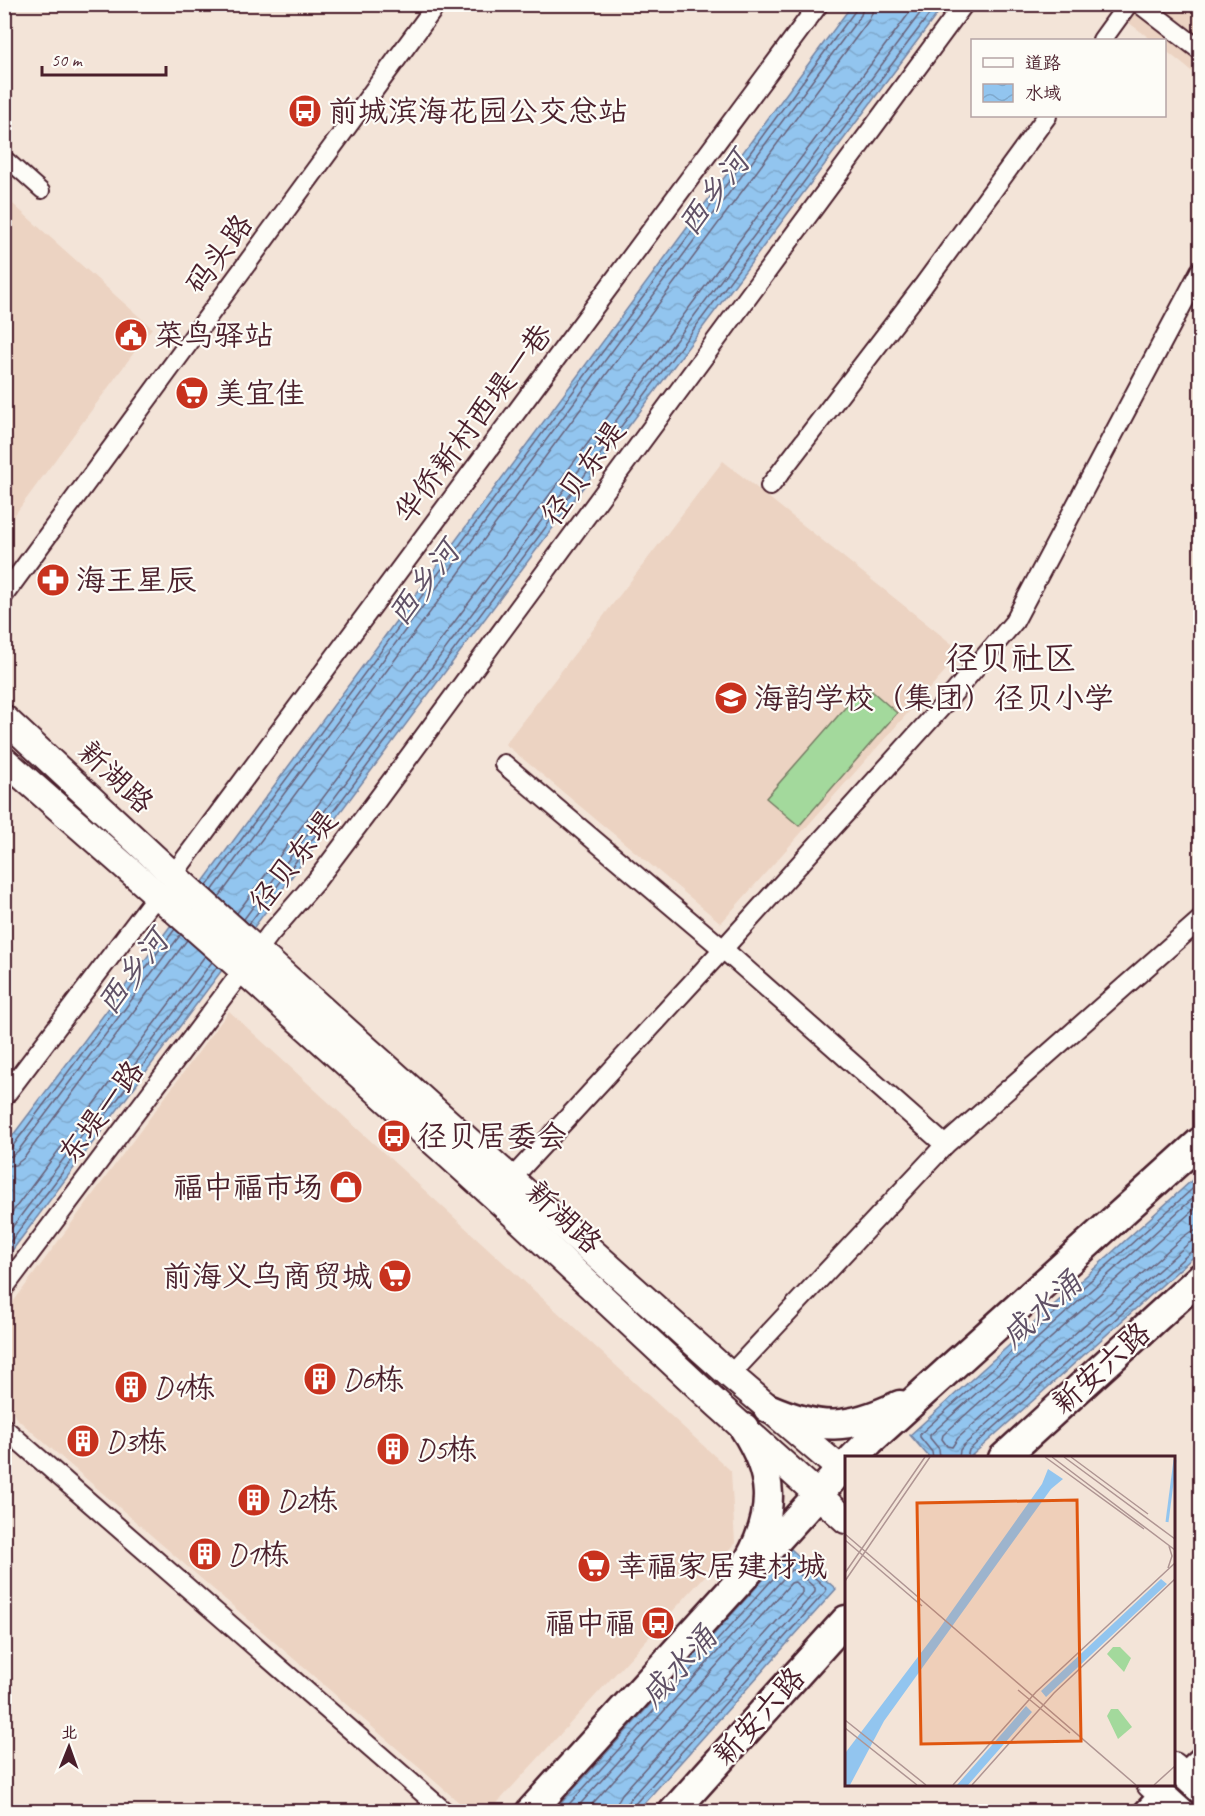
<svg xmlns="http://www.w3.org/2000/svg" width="1205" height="1816" viewBox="0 0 1205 1816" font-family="Caveat,'LXGW WenKai TC',sans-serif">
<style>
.built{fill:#ecd3c2}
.pitch{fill:#a3d99c;stroke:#767c64;stroke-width:1.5}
.water{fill:url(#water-waves);stroke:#7583a1;stroke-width:1.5}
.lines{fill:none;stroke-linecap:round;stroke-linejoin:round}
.shore{stroke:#676179;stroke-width:1.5}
.pedestrian-casing{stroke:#4a1f2b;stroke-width:18}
.minor-casing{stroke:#4a1f2b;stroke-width:22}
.tertiary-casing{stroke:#4a1f2b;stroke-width:27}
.secondary-casing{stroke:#4a1f2b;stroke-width:30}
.primary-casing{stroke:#4a1f2b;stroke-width:33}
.pedestrian{stroke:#fdfcf7;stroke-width:14}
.minor{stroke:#fdfcf7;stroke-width:18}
.tertiary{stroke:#fdfcf7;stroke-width:22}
.secondary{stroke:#fdfcf7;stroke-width:26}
.primary{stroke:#fdfcf7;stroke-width:28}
.labels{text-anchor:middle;stroke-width:4.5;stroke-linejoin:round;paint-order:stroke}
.poi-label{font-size:30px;fill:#4a1f2b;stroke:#fdfcf7;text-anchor:start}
.street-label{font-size:30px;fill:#4a1f2b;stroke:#fdfcf7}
.water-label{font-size:32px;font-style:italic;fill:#605166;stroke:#fdfcf7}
.quarter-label{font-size:33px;fill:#4a1f2b;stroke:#fdfcf7}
.inset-river{fill:none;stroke:#92c5ef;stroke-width:3}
.inset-road{fill:none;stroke:#af9593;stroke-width:1.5}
.view{fill:#e0560e;fill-opacity:0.15;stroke:#e0560e;stroke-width:3}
.inset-edge{fill:none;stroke:#4a1f2b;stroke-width:3}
</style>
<defs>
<pattern id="water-waves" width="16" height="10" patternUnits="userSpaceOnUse" patternTransform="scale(1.5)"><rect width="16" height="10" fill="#92c5ef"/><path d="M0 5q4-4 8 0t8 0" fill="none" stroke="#7fa9cd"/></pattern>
</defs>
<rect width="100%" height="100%" fill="#f3e4d8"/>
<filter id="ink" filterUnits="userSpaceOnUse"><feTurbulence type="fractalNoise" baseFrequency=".0167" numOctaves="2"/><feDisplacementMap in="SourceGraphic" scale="12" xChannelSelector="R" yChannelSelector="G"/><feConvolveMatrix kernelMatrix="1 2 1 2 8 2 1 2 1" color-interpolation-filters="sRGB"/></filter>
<g filter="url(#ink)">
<g class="built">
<polygon points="1105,5 1200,5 1200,78 1165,50 1164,40 1152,40"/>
<polygon points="5,197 152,328 5,528"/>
<polygon points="723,461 962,652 721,923 505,744"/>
<polygon points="229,1011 731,1471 735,1543 490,1811 469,1811 15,1417 5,1388 5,1313"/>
</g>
<polygon class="pitch" points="865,685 897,713 799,826 766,798"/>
<g class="water">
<polygon points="852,5 944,5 5,1260 4,1147 148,956"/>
<polygon points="1200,1173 1200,1251 970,1457 929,1457 910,1435"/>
<polygon points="791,1549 836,1589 637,1811 554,1811"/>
</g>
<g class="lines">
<g class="shore">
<polyline points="207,886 855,11 857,4"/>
<polyline points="212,891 861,15 864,4"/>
<polyline points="219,897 869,20 872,13 873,4"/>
<polyline points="237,913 916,4"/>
<polyline points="244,919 927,4"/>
<polyline points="249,924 937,4"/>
<polyline points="4,1150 12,1147 175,929"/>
<polyline points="4,1157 12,1156 18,1151 181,934"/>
<polyline points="4,1166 15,1165 24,1158 187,940"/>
<polyline points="1200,1204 943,1435 942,1439 947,1446 952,1447 958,1438 1183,1237 1190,1232 1200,1230"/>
<polyline points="4,1223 205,956"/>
<polyline points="4,1238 212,962"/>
<polyline points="4,1250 217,967"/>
<polyline points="933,1458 932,1452 920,1437 920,1434 1200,1182"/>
<polyline points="940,1458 939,1449 930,1438 930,1435 1200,1192"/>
<polyline points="959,1458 960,1450 964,1445 1189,1243 1195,1240 1200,1239"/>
<polyline points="967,1458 969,1450 1194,1249 1200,1247"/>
<polyline points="562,1812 790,1560 794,1559 825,1587 826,1591 634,1805 633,1812"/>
<polyline points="573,1812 791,1570 795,1570 815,1588 815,1592 629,1800 626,1806 625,1812"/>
<polyline points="585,1812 791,1583 795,1582 802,1589 802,1593 622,1794 618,1801 616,1812"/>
</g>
<g class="pedestrian-casing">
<polyline id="pedestrian" points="4,157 42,191"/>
</g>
<g class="minor-casing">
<g id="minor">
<polyline points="1140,4 1200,50"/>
<polyline points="1102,40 1128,4"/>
<polyline points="770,486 923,286 1047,116"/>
<polyline points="4,595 437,4"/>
<polyline points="504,764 723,949 945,1145"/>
<polyline points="173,875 819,4"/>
<polyline points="4,1097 157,895"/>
<polyline points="504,1187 723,949 947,701 1014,622 1200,271"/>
<polyline points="4,1288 270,934 316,881 372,807 964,4"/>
<polyline points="730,1375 945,1145 1200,920"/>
<polyline points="4,1428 445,1812"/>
</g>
</g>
<g class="tertiary-casing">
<g id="tertiary">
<polyline points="1183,1775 1200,1759"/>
<polyline points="1145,1812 1162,1794"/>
</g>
</g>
<g class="secondary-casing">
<g id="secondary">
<polyline points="4,718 173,875 511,1179 730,1375 846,1474"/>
<polyline points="4,760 236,964 495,1197 718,1405 846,1520"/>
<polyline points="1174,1766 1200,1790"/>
<polyline points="1150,1784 1181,1812"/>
</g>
</g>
<g class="primary-casing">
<g id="primary">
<path d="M768 1408C821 1431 847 1430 900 1405"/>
<path d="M744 1428C774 1474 776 1511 749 1560"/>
<polyline points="853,1458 870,1441 1200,1142"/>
<polyline points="1003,1458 1200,1278"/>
<polyline points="530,1812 846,1464"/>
<polyline points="673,1812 846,1620"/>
</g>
</g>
<use href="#pedestrian" class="pedestrian"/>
<use href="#minor" class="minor"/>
<use href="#tertiary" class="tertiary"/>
<use href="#secondary" class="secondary"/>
<use href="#primary" class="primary"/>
</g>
</g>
<defs>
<g id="bus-disc" transform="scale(1.725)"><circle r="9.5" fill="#c8321e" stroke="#fdfcf7"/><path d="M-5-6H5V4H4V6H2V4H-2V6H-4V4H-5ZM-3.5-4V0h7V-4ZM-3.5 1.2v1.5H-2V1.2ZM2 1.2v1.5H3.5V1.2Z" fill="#fff"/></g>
<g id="civic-disc" transform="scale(1.725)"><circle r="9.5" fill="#c8321e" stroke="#fdfcf7"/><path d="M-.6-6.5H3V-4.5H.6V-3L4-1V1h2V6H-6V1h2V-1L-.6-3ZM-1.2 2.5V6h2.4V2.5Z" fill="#fff"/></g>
<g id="supermarket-disc" transform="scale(1.725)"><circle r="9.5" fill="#c8321e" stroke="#fdfcf7"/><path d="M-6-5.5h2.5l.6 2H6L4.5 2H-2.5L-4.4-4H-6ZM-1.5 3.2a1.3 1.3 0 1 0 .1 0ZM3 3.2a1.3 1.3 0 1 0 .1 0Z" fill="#fff"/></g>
<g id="pharmacy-disc" transform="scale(1.725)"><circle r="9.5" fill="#c8321e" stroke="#fdfcf7"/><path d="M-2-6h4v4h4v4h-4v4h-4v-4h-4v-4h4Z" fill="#fff"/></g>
<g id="school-disc" transform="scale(1.725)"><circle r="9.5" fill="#c8321e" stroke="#fdfcf7"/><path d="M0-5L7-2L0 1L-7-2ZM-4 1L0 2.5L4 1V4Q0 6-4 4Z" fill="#fff"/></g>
<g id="shop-disc" transform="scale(1.725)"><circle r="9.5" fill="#c8321e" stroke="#fdfcf7"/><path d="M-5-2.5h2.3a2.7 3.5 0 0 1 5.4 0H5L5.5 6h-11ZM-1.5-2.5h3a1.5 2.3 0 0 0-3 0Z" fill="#fff"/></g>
<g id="building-disc" transform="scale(1.725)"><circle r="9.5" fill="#c8321e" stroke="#fdfcf7"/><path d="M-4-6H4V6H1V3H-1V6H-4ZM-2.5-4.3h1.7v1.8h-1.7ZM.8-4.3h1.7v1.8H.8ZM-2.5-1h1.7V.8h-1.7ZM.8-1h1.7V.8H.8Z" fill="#fff"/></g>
</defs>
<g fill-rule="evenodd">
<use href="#bus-disc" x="305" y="111"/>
<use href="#civic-disc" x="131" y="335"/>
<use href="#supermarket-disc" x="192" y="393"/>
<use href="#pharmacy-disc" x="53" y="580"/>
<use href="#school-disc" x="731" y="698"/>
<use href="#bus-disc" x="394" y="1136"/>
<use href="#shop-disc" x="346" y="1187"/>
<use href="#supermarket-disc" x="395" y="1276"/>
<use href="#building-disc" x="320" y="1379"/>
<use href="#building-disc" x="131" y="1387"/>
<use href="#building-disc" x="83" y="1441"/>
<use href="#building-disc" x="393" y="1449"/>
<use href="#building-disc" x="254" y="1500"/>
<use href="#building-disc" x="205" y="1554"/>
<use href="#supermarket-disc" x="594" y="1566"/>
<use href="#bus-disc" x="658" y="1623"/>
</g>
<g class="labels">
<g class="poi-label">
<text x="328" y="121">前城滨海花园公交总站</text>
<text x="154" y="345">菜鸟驿站</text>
<text x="215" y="403">美宜佳</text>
<text x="76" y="590">海王星辰</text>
<text x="754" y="708">海韵学校（集团）径贝小学</text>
<text x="417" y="1146">径贝居委会</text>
<text x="323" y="1197" text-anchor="end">福中福市场</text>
<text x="372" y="1286" text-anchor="end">前海义乌商贸城</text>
<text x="343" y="1389">D6栋</text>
<text x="154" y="1397">D4栋</text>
<text x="106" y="1451">D3栋</text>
<text x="416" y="1459">D5栋</text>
<text x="277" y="1510">D2栋</text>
<text x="228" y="1564">D1栋</text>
<text x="617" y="1576">幸福家居建材城</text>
<text x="635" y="1633" text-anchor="end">福中福</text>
</g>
<g class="street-label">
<text transform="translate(219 254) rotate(-54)" y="10">码头路</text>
<text transform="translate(473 423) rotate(-53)" y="10">华侨新村西堤一巷</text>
<text transform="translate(583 473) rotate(-54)" y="10">径贝东堤</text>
<text transform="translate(116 777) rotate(43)" y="10">新湖路</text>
<text transform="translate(293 861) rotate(-51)" y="10">径贝东堤</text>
<text transform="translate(101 1112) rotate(-53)" y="10">东堤一路</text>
<text transform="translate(564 1217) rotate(43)" y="10">新湖路</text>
<text transform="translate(1101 1368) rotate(-42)" y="10">新安六路</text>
<text transform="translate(759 1716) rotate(-48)" y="10">新安六路</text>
</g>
<g class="water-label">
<text transform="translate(713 193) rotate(-53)" y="11">西乡河</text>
<text transform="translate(423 583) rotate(-53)" y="11">西乡河</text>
<text transform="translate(132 972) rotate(-53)" y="11">西乡河</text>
<text transform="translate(1041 1309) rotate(-42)" y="11">咸水涌</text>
<text transform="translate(678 1666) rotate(-48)" y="11">咸水涌</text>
</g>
<g class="quarter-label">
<text x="1011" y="669">径贝社区</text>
</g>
</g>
<g transform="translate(845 1456)">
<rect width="330" height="330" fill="#f3e4d8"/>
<path d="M268 191H275L286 202 279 216 262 198ZM273 253 287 271 273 283 262 260 266 253Z" fill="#a3d99c"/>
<path d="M203 13 218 23 206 33 39 265 5 329H0L1 296 94 173 197 28ZM316 123 322 128 201 241 196 235ZM181 250 187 256 123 329H112Z" fill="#92c5ef"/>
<path class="inset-river" d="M322 66 330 4"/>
<path class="inset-road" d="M200 1 299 73M207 1 330 94M219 1 330 83M226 1 303 58M0 78 291 329M0 84 77 150M323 112 327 100 324 90M0 117 80 1M0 125 85 1M173 234 225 277M0 264 81 329M0 272 72 329M108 329 191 236 330 107M127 329 209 237 330 123M309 329 330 310"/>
<path class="view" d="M232 44 236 285 76 288 72 47Z"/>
<rect width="330" height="330" class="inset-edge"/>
</g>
<rect width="1205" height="1816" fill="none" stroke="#fdfcf7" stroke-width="24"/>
<rect x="12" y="12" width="1181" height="1792" fill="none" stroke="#4a1f2b" stroke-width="2" filter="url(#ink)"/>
<rect x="971" y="39" width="195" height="78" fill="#fdfcf7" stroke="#b5a4a5" stroke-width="1.5"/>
<rect x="983" y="58" width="30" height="9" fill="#fdfcf7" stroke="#b5a4a5" stroke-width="1.5"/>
<text x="1025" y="69" font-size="18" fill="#4a1f2b">道路</text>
<rect x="983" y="84" width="30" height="18" fill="url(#water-waves)" stroke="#b5a4a5" stroke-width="1.5"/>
<text x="1025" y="99" font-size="18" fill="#4a1f2b">水域</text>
<g transform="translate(69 1747) rotate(1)" stroke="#fdfcf7" stroke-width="4.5" paint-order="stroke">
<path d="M0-4.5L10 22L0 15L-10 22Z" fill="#4a1f2b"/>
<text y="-9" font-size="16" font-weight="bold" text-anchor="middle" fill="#4a1f2b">北</text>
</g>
<path d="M42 66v9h124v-9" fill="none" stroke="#4a1f2b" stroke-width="3"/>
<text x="51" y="66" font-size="18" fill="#4a1f2b" stroke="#fdfcf7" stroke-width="4.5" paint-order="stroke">50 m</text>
</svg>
